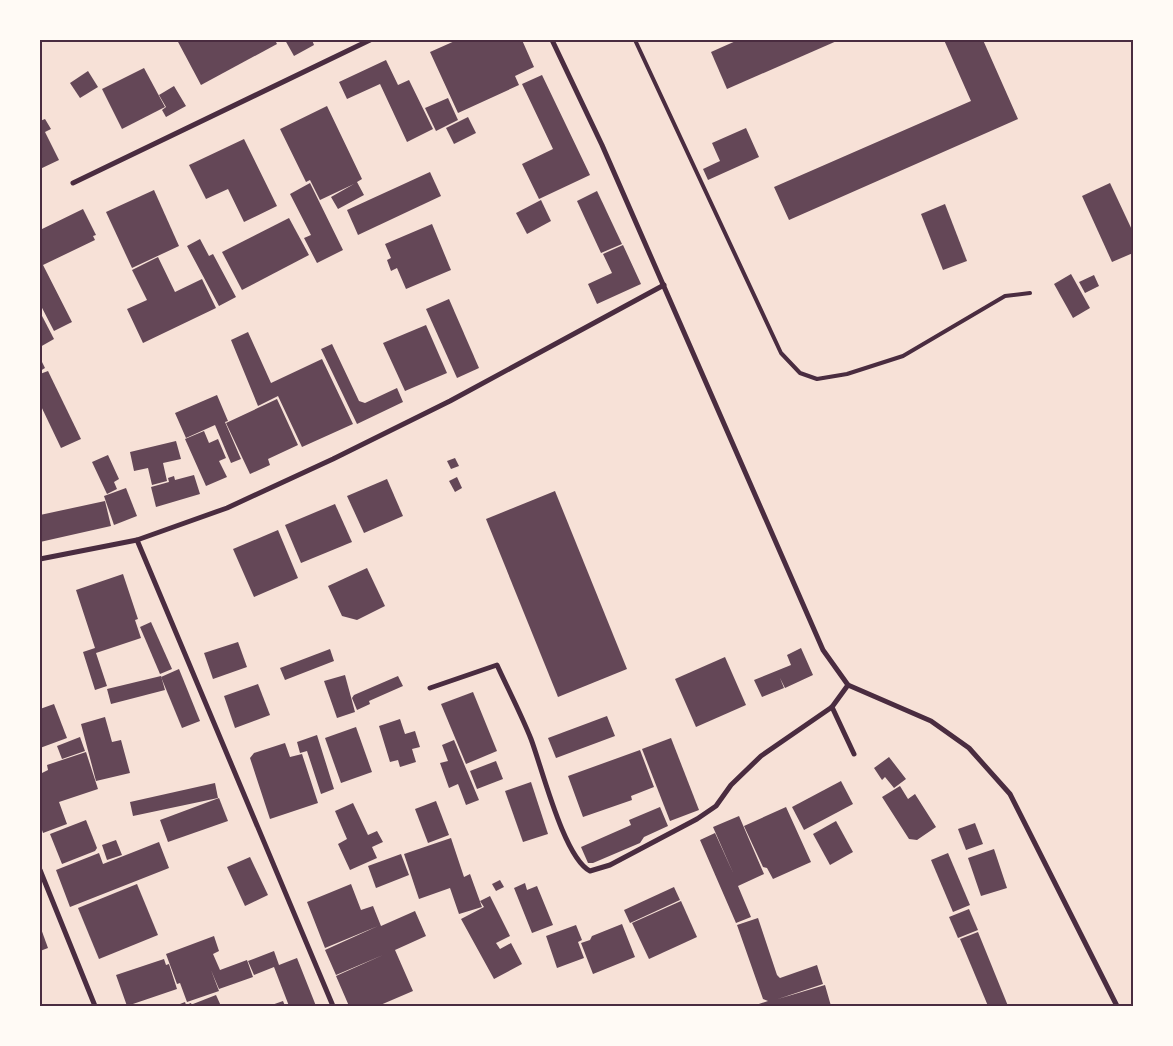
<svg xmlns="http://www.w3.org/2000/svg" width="1173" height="1046" viewBox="0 0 1173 1046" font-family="Mulish,sans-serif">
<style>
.building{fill:#644757}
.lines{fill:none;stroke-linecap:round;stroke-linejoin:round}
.service{stroke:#4a2c40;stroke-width:4}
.minor{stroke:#4a2c40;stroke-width:5}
.neatline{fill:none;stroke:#4a2c40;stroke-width:2}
</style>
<rect width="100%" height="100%" fill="#f7e1d7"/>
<g class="building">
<polygon points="177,40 275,40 277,44 201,85"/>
<polygon points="285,40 312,40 314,45 294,56"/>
<polygon points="457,40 522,40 534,67 515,76 519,85 458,113 430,52"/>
<polygon points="738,40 839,40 727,89 711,52"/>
<polygon points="944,40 983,40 1018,119 789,220 774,187 971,101"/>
<polygon points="386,60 398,85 409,80 433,129 407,142 380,84 347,99 339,82"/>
<polygon points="144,68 165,107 122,129 102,89"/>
<polygon points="88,71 98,87 80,98 70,83"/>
<polygon points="542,75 590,175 539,199 522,164 553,149 522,84"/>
<polygon points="174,86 186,106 166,117 162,110 166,107 159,95"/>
<polygon points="448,98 458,120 436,131 425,108"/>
<polygon points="327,106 362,179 357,182 364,195 338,209 331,197 354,184 320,200 310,180 306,182 280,129"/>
<polygon points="468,117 476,133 454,144 446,128"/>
<polygon points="45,119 51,129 45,132 59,160 40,169 40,121"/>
<polygon points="746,128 759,157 708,180 703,169 720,161 712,143"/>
<polygon points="244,139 277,206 244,222 228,189 206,199 189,165"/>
<polygon points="430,172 441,196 358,235 347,210"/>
<polygon points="310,183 343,250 317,263 304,238 311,235 290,194"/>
<polygon points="1110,183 1133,232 1133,253 1112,262 1082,196"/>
<polygon points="154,190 179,246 132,268 106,212"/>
<polygon points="597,191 622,244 601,253 577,201"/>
<polygon points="541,200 551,221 527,234 516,213"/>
<polygon points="945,204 967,261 943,270 921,214"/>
<polygon points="83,209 96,235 93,236 95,240 43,265 72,322 54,331 40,304 40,230"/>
<polygon points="289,218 309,255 242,290 222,252"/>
<polygon points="432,224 451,270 406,289 397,268 391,271 387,260 391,258 385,244"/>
<polygon points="200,239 209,256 213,254 236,297 219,306 187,246"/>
<polygon points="623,245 641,284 597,304 588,284 612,273 603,254"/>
<polygon points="158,257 175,292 202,279 216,308 143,343 127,309 147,300 132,270"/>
<polygon points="1071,274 1090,308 1073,318 1054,284"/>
<polygon points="1094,275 1099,286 1085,293 1079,282"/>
<polygon points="449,299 479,368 457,378 426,309"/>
<polygon points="40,312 54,339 40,347"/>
<polygon points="426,325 447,373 405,391 383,343"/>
<polygon points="248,332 271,383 322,359 353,424 302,447 278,396 258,406 231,340"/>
<polygon points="332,344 359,401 365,403 397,388 403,402 357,424 321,349"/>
<polygon points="40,358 45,368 40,371"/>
<polygon points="48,371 81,439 61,448 40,404 40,374"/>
<polygon points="217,395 228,421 225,422 241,459 231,463 215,425 186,438 175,413"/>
<polygon points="277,399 298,445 268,459 270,465 250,474 226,423"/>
<polygon points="204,431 209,443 218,439 226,458 219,461 227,477 206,486 185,439"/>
<polygon points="176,441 181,459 163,463 167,481 152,485 148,468 134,471 130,452"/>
<polygon points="108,455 119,479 114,482 117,489 107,494 92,462"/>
<polygon points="455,458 459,466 451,469 447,461"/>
<polygon points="194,475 200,494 156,507 151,487 169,482 168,478 174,476 175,480"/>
<polygon points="457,477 462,488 455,492 449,481"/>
<polygon points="387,479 403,516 364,533 347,496"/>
<polygon points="126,488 137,516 114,525 104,496"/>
<polygon points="555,491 627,669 558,697 486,519"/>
<polygon points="105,501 111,526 40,542 40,515"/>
<polygon points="335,504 352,542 301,563 285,525"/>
<polygon points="278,530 298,578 254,597 233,549"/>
<polygon points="367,568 385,606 357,620 342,616 328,586"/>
<polygon points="123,574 138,619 135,620 141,638 96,653 107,686 95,690 83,652 95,648 76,590"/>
<polygon points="151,622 172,669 160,674 140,627"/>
<polygon points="238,642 247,667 213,679 204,653"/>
<polygon points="801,648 813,675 785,688 780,678 784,688 762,697 754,680 791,665 787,655"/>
<polygon points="330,649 334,661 285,680 280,668"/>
<polygon points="725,657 746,705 696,727 675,679"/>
<polygon points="179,669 200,721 182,728 161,677"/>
<polygon points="345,675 355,712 337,718 324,681"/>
<polygon points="161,676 165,690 111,704 107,689"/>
<polygon points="398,676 403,686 369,701 370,704 357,710 352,698 354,695"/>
<polygon points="258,684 270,715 235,728 224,696"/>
<polygon points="473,692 497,751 466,764 441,704"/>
<polygon points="54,704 67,738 40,748 40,709"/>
<polygon points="607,716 615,736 556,758 548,738"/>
<polygon points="105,717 112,742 121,740 130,773 96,781 81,724"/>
<polygon points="400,719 405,734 415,731 420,747 412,749 416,762 400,767 398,760 390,762 379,726"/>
<polygon points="356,727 372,772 341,783 325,738"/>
<polygon points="317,735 334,789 321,794 307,751 300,753 297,742"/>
<polygon points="80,737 85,751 62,759 57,746"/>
<polygon points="671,738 699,810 670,821 642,749"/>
<polygon points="454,740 479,800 466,805 458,784 449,788 440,763 448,761 442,745"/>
<polygon points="285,743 290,757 302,754 318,803 270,819 250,758 254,753"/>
<polygon points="640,750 654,787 631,796 632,800 583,817 568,776"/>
<polygon points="86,752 98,789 59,802 67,824 43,833 40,824 40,774 48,770 47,765"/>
<polygon points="889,757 906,779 894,788 885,777 882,780 874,768"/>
<polygon points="496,761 503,779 477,789 470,771"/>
<polygon points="841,781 853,804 804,830 792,807"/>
<polygon points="531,782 548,834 523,842 505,791"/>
<polygon points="215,783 218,798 133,816 130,802"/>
<polygon points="900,786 908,799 915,794 936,827 917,840 909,839 882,797"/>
<polygon points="219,798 228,821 168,842 160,820"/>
<polygon points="436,801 449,835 428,843 415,809"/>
<polygon points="353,803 368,835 377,831 383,842 372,847 377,858 350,870 338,844 347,839 335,811"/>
<polygon points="660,807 668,826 644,837 640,843 593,863 588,863 581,847 631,825 629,820"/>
<polygon points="786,807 811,862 773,879 767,868 763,867 744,826"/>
<polygon points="739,816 764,874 738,886 751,917 736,923 700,840 715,833 734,875 713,827"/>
<polygon points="86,820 97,848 95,851 62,864 50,834"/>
<polygon points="836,821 853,852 830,865 813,834"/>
<polygon points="975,823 983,844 966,850 958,829"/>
<polygon points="451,838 464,877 470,874 482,907 459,914 450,888 419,899 404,854"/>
<polygon points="116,840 122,855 107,860 102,845"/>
<polygon points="159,842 169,868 70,907 56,870 99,853 103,864"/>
<polygon points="994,849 1007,888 981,896 968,858"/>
<polygon points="948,853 970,905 953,912 931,860"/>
<polygon points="401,854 409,875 376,888 368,866"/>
<polygon points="250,857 268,895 245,906 227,867"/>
<polygon points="500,880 504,887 496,891 492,884"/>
<polygon points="525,883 527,890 537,886 553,925 532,933 514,888"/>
<polygon points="137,884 158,935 99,959 78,908"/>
<polygon points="351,884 361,910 373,906 381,926 415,911 426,936 395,950 413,991 378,1006 349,1006 336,976 383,955 336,975 325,950 378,926 325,948 307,902"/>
<polygon points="674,887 680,900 630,923 624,910"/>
<polygon points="490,896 510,936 496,943 500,949 511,943 522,964 494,979 461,919 484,907 480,901"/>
<polygon points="681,901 697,937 649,959 632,923"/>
<polygon points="969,909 978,930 958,938 949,917"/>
<polygon points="758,918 777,975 780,978 817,965 823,984 778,999 825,985 831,1006 753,1006 768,1001 763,999 737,925"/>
<polygon points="622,924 635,957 593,974 581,943 590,940 592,936"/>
<polygon points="576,925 582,940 578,942 584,958 557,968 546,936"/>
<polygon points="40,926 48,948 40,951"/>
<polygon points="978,932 1008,1006 988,1006 960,939"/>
<polygon points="214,936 219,951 213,954 220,970 247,960 253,977 219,989 211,970 219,991 187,1002 180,983 177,984 166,954"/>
<polygon points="274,951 279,965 297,958 316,1006 289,1006 274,967 254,975 248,961"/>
<polygon points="164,959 166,965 169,964 177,989 127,1006 116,975"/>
<polygon points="216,995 221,1006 194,1006 193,1004"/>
<polygon points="283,1001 285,1006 269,1006"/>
<polygon points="185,1002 186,1005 191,1003 192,1006 175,1006"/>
</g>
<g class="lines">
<polyline class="service" points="635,40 781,353 800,373 817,379 847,374 903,356 1005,296 1030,293"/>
<g class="minor">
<polyline points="552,40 602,145 823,650 848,685 931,721 969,748 1010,794 1117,1006"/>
<polyline points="73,183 370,40"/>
<polyline points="137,540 333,1006"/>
<polyline points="40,559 137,540 227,508 333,459 450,401 664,285"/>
<path d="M430 688 497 665C508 689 521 714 531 739 542 768 564 858 590 871L610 865 697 819 716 806 731 785 761 756 832 707 848 685"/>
<polyline points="832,707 854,754"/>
<polyline points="40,870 95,1006"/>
</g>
</g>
<rect width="1173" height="1046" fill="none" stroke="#fffaf5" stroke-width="82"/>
<rect x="41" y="41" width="1091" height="964" class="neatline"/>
</svg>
